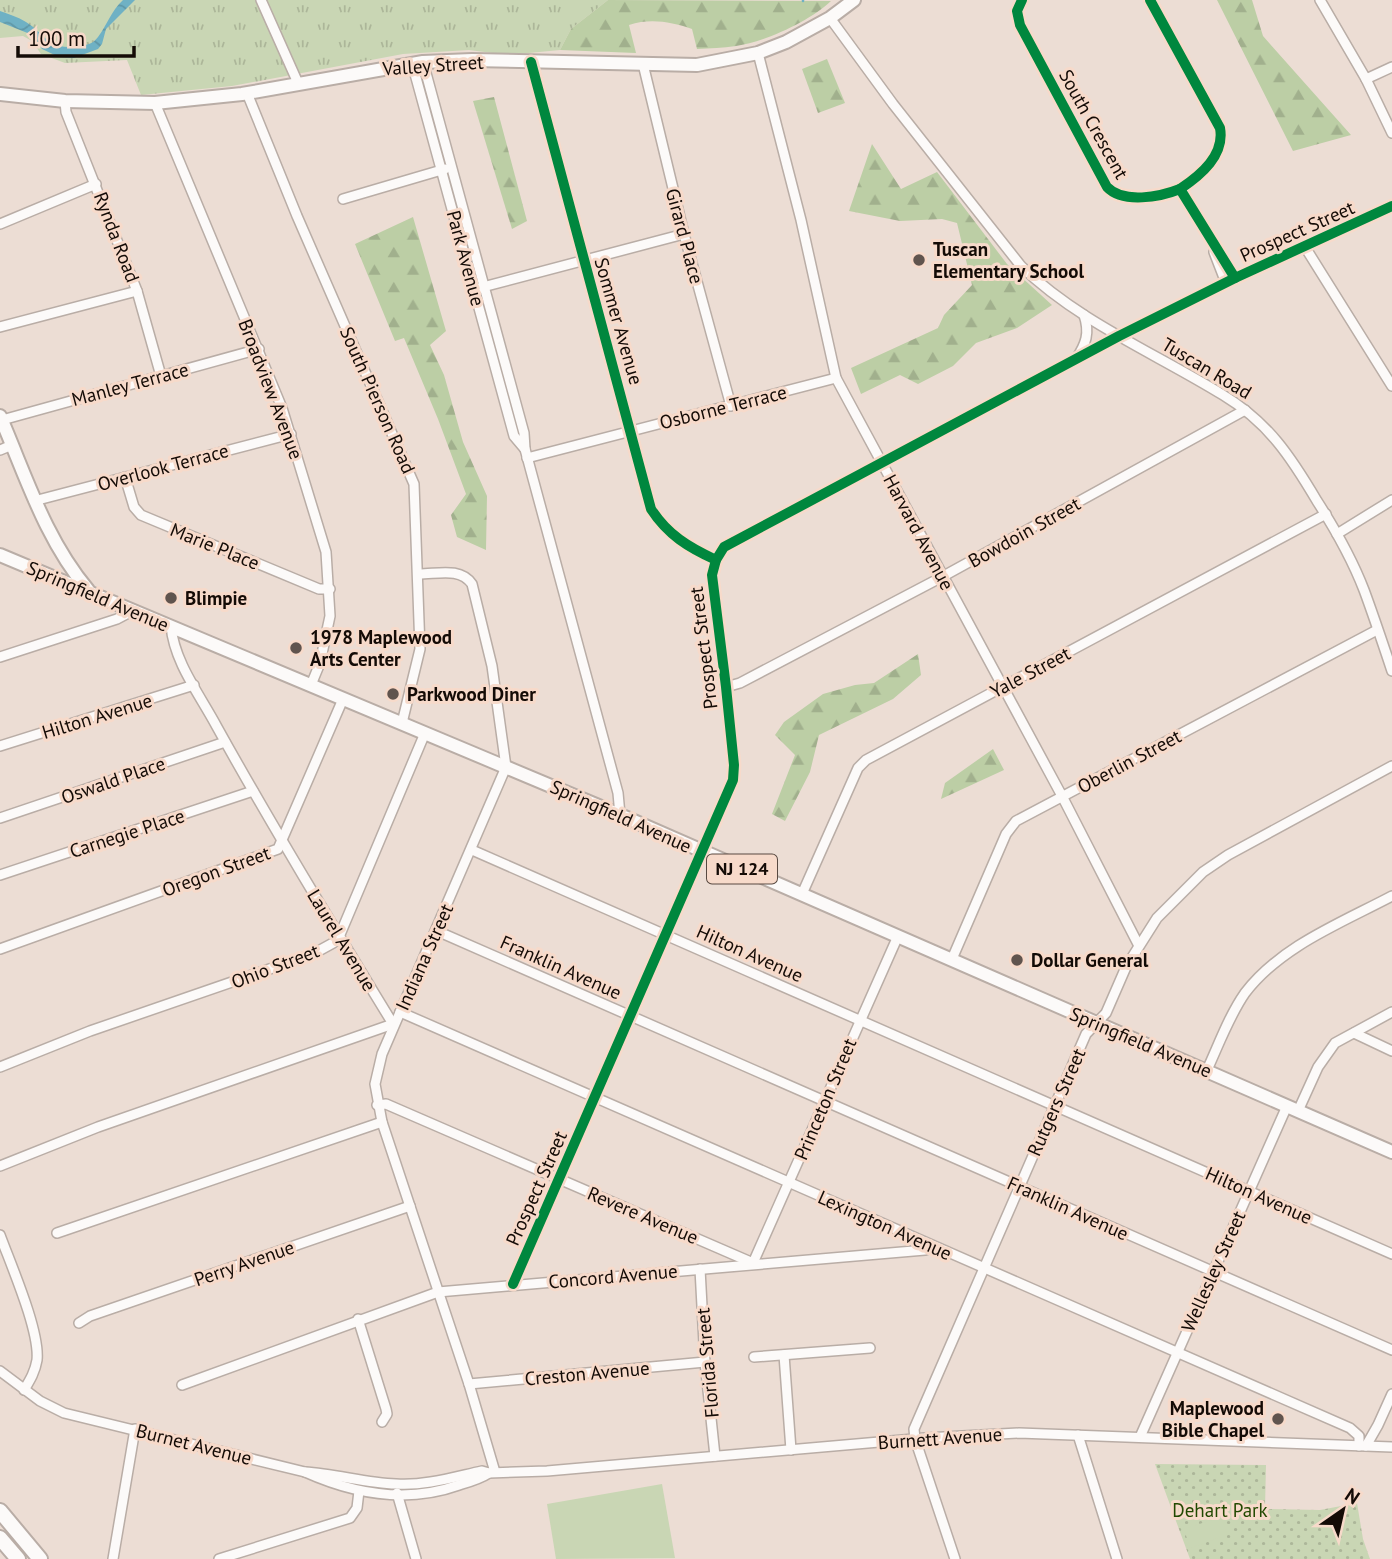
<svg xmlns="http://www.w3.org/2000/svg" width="1392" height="1559" viewBox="0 0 1392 1559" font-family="'PT Sans',sans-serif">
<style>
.grass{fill:url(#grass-tufts)}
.forest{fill:url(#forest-firs)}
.park{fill:url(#park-dots)}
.garden{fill:#c9d6b4}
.water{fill:url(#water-waves)}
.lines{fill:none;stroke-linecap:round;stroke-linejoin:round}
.stream{stroke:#6fb1c4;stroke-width:2.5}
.minor-casing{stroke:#b9ada6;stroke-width:12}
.major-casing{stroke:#b9ada6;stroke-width:16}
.highway-casing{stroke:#b9ada6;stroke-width:18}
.minor{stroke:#fcfaf9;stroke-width:9}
.major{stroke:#fcfaf9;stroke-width:12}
.highway{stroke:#fcfaf9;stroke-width:14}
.cycleway-casing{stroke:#f7daca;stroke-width:15}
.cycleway{stroke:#00873e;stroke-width:10}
.poi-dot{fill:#60544e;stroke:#f7daca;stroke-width:2.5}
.labels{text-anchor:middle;stroke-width:6;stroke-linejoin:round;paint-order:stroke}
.shield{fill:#f7daca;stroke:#584941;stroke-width:2}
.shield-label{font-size:18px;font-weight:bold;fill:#140b06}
.street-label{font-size:19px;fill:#140b06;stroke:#f7daca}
.poi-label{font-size:19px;font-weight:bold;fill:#140b06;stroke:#f7daca;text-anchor:start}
.park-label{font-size:19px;fill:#224901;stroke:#f7daca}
</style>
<defs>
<pattern id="grass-tufts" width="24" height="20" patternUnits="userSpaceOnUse" patternTransform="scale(1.75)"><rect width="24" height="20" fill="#c9d6b4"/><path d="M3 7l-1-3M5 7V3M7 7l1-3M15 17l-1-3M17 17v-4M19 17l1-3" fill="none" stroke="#acb699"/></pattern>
<pattern id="forest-firs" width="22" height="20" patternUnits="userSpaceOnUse" patternTransform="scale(1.75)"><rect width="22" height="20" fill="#bccea5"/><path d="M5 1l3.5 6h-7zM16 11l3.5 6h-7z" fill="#a1b08d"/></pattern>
<pattern id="park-dots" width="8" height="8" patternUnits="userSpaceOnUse" patternTransform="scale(1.75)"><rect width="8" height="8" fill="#c9d6b4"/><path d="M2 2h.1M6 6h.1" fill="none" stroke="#acb699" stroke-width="1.8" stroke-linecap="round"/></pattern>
<pattern id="water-waves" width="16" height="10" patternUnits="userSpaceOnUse" patternTransform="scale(1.75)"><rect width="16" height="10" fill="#6fb1c4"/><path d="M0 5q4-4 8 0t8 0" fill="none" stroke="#5f97a7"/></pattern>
</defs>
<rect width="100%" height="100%" fill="#ecddd4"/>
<polygon class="grass" points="0,0 608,0 571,29 560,50 508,55 469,50 403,54 232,86 141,95 127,60 65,63 41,54 32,41 23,36 0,38"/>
<g class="forest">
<path d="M608 0 831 1C810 21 765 42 736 46 723 48 710 48 697 49L692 29C671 22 651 18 629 25L636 53 560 50 571 29Z"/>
<polygon points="1217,0 1252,0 1263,36 1351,135 1293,151"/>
<polygon points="827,59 845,103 818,113 802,69"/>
<polygon points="494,97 527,221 512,229 473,101"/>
<polygon points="872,144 901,189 937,172 1007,264 1052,305 1017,328 976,343 953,366 918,384 900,375 861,394 851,368 938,328 944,315 972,285 957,223 942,219 900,221 849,211"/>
<polygon points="413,217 446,331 430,345 444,375 463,442 487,496 486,550 457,537 451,515 466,494 438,419 404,338 395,341 355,244"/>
<polygon points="918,654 921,675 893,699 819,735 810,772 785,821 772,814 795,755 775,735 784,722 823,694 855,685 874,683"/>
<polygon points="993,749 1004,770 941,799 945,783"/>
</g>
<polygon class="park" points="1155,1464 1266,1465 1265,1509 1320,1510 1357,1503 1363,1539 1370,1559 1190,1559"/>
<g class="garden">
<polygon points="662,1484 675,1558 556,1559 547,1504"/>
<polygon points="1221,1517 1227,1535 1190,1548 1184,1529"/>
</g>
<path class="water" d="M123 0H135L106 29 102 44 98 49 74 58 59 57 42 49 30 34 0 22V11C8 14 18 17 26 22 47 35 47 51 79 46 87 45 93 44 98 37 107 25 111 11 123 0Z"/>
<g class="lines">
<polyline class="stream" points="803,0 803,1"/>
<g class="minor-casing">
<g id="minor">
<polyline points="261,0 298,83"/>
<path d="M1022 0 1017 11 1020 25 1107 187C1123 204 1160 197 1180 189L1235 278"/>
<path d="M1150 0 1220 128C1225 155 1201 175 1180 189"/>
<polyline points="1320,0 1366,79 1392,133"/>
<path d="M830 18 893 104 1021 266C1079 322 1155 353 1223 395 1268 422 1291 457 1317 501 1335 529 1352 559 1364 590 1374 617 1383 644 1392 671"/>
<polyline points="758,53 801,220 836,378 1062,796 1138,944"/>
<polyline points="423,62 524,433 525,449 618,793 620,815"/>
<path d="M531 62 651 509C668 535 688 547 716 560"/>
<polyline points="412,63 514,436 525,449"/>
<polyline points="643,64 684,234 731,406"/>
<polyline points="1366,79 1392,67"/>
<polyline points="247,93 297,216 414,484 420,649 402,723"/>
<polyline points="65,101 66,112 137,291 161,376"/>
<polyline points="155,103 282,408 326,552 330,616 320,663 311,685"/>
<polyline points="343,199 445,169"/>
<polyline points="0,224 96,184"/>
<polyline points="1305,247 1392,386"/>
<polyline points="1214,252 1226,283"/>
<polyline points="479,288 684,234"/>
<polyline points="0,327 137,291"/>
<path d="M1076 359C1086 344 1090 333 1084 315"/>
<polyline points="2,420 259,349"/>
<polyline points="0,450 12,445"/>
<polyline points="527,458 836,378"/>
<polyline points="125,477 134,507 141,515 319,589 330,589"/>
<polyline points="34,501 291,434"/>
<polyline points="1337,534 1392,500"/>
<path d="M419 574C438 574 460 567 472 584L492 666 506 767 382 1054 375 1084 382 1122 469 1384 495 1472"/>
<path d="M171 626C174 662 200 695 217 727 273 828 333 926 393 1024"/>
<polyline points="0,657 117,619 134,610"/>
<polyline points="726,687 740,683 940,578 1245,410"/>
<polyline points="0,746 194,685"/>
<polyline points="0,818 225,742"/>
<polyline points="472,850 1392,1254"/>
<polyline points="0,875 253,791"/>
<polyline points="802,894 858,768 866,760 1326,514"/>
<polyline points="437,931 1392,1350"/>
<polyline points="0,949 278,849 343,699"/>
<polyline points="952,959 1006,834 1016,821 1377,630"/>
<polyline points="400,1012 1350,1428 1359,1436 1359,1446"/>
<polyline points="1354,1033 1392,1051"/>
<polyline points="0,1067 90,1031 313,954 333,943 339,937 425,733"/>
<path d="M1207 1070C1219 1044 1229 1016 1245 993 1281 946 1341 923 1392 896"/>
<polyline points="377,1105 386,1104 753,1263 898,936"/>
<polyline points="1298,1111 1318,1067 1335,1043 1392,1012"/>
<polyline points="0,1166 98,1127 393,1024"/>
<polyline points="57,1233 382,1122"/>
<path d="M0 1235C11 1265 40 1331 37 1360 35 1372 30 1380 24 1390"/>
<polyline points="700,1269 705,1362 715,1456"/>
<polyline points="513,1284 733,780 734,765 726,687 712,575 716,560 724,547 1119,336 1235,278 1392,206"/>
<polyline points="358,1319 386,1409 387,1414 382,1422"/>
<polyline points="79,1323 90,1316 410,1206"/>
<polyline points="784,1355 791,1450"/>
<polyline points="754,1357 870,1348"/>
<path d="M0 1371 40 1401 64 1413 305 1472C354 1494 406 1504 459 1485 469 1482 480 1479 489 1473"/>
<polyline points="469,1384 705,1362"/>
<polyline points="182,1385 438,1292 925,1250 934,1247"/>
<polyline points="1078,1435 1117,1559"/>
<polyline points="1140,1437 1287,1106"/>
<polyline points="1366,1446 1378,1425 1392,1394"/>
<path d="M305 1472C336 1474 366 1483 396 1484 425 1486 454 1477 482 1471L489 1473 547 1471 925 1438 1019 1433 1392 1447"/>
<polyline points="397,1493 416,1559"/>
<polyline points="113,1559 135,1429"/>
<polyline points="219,1559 350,1518 357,1508 359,1491"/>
<polyline points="955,1559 915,1439 914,1429 1086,1034 1106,1013 1126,967 1157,918 1203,872 1228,855 1392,766"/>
</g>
</g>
<g class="major-casing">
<g id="major">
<polyline points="0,94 65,101 155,103 242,94 423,62 472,60 697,65 758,53 786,42 830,18 854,0"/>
<path d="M0 416C26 476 45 539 88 590"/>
<polyline points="0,555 620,815 1392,1152"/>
</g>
</g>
<g class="highway-casing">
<g id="highway">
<polyline points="0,1511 40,1559"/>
<polyline points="0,1538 18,1559"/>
</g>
</g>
<use href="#minor" class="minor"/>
<use href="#major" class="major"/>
<use href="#highway" class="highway"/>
<g class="cycleway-casing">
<g id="cycleway">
<path d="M1022 0 1017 11 1020 25 1107 187C1123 204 1160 197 1180 189L1235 278"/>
<path d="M1150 0 1220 128C1225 155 1201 175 1180 189"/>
<path d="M531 62 651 509C668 535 688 547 716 560"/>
<polyline points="513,1284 733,780 734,765 726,687 712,575 716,560 724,547 1119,336 1235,278 1392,206"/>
</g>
</g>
<use href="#cycleway" class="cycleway"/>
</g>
<g class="poi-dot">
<circle cx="919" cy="260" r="7"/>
<circle cx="171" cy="598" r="7"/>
<circle cx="296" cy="648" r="7"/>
<circle cx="393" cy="694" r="7"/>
<circle cx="1017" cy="960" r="7"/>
<circle cx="1278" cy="1419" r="7"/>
</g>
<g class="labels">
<rect class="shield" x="707" y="854.5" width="70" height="29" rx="5"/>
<g class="shield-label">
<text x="742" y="875">NJ 124</text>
</g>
<g class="street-label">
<text transform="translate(433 65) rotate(-4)" y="7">Valley Street</text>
<text transform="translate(1094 124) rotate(61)" y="7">South Crescent</text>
<text transform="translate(1297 231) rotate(-24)" y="7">Prospect Street</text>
<text transform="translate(685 236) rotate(75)" y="7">Girard Place</text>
<text transform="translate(117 237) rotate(69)" y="7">Rynda Road</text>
<text transform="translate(466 258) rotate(75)" y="7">Park Avenue</text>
<text transform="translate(619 321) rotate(74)" y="7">Sommer Avenue</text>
<text transform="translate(1207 368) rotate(31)" y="7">Tuscan Road</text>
<text transform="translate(130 384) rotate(-15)" y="7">Manley Terrace</text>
<text transform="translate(271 389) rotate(69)" y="7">Broadview Avenue</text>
<text transform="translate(378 400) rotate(66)" y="7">South Pierson Road</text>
<text transform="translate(723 407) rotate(-14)" y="7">Osborne Terrace</text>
<text transform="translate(163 467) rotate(-15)" y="7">Overlook Terrace</text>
<text transform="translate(919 532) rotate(62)" y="7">Harvard Avenue</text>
<text transform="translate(1024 532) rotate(-29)" y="7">Bowdoin Street</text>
<text transform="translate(215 546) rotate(22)" y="7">Marie Place</text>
<text transform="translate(98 596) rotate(23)" y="7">Springfield Avenue</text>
<text transform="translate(703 648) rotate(-97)" y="7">Prospect Street</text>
<text transform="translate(1030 672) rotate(-28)" y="7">Yale Street</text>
<text transform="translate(97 716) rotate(-17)" y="7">Hilton Avenue</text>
<text transform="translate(1129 761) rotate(-28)" y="7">Oberlin Street</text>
<text transform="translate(113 780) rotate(-19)" y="7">Oswald Place</text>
<text transform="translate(621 816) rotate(24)" y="7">Springfield Avenue</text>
<text transform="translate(127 833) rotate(-18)" y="7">Carnegie Place</text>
<text transform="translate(216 871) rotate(-20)" y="7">Oregon Street</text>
<text transform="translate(342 940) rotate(59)" y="7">Laurel Avenue</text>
<text transform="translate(750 953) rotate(24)" y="7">Hilton Avenue</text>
<text transform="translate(424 957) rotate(-66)" y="7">Indiana Street</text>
<text transform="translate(275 966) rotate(-21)" y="7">Ohio Street</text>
<text transform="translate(561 967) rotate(24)" y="7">Franklin Avenue</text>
<text transform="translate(1141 1042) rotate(23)" y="7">Springfield Avenue</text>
<text transform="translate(825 1099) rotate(-67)" y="7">Princeton Street</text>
<text transform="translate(1056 1102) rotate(-66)" y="7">Rutgers Street</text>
<text transform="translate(536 1188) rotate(-66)" y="7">Prospect Street</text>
<text transform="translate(1259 1195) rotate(24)" y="7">Hilton Avenue</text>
<text transform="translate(1068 1208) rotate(24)" y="7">Franklin Avenue</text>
<text transform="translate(643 1215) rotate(23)" y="7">Revere Avenue</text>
<text transform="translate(885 1225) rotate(24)" y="7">Lexington Avenue</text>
<text transform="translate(244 1263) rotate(-19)" y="7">Perry Avenue</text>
<text transform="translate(1213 1271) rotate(-66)" y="7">Wellesley Street</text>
<text transform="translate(613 1276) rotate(-5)" y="7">Concord Avenue</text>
<text transform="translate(707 1363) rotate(-95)" y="7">Florida Street</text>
<text transform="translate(587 1373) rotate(-5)" y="7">Creston Avenue</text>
<text transform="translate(940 1438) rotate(-4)" y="7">Burnett Avenue</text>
<text transform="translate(194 1444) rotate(14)" y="7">Burnet Avenue</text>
</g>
<g class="poi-label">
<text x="933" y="256">Tuscan<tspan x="933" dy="22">Elementary School</tspan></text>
<text x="185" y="605">Blimpie</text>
<text x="310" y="644">1978 Maplewood<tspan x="310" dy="22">Arts Center</tspan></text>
<text x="407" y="701">Parkwood Diner</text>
<text x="1031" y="967">Dollar General</text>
<text x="1264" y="1415" text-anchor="end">Maplewood<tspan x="1264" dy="22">Bible Chapel</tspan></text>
</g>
<g class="park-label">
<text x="1220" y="1517">Dehart Park</text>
</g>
</g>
<g transform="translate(1343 1510) rotate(34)" stroke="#f7daca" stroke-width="5" paint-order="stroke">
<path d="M0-5L12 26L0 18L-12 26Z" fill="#140b06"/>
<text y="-10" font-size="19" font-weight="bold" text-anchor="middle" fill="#140b06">N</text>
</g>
<path d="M18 46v10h116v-10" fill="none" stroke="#140b06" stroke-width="3.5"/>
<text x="28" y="46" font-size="21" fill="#140b06" stroke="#f7daca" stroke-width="5" paint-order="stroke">100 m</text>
</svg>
